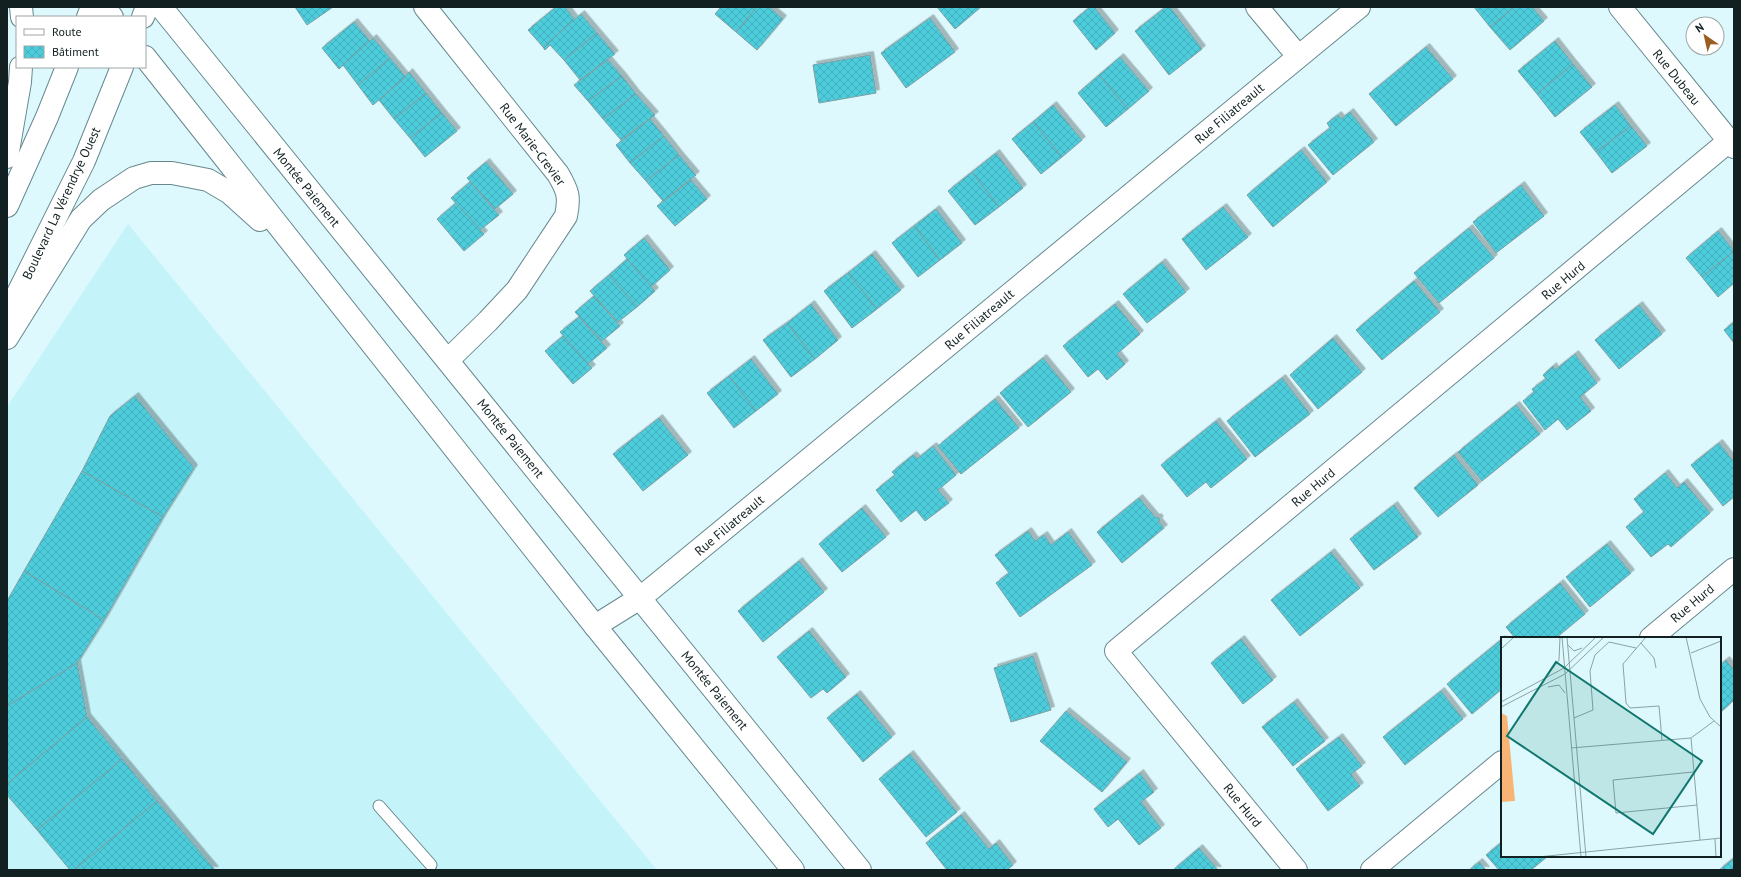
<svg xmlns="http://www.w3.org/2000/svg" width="1741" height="877" viewBox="0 0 1741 877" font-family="'PT Sans',sans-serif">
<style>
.built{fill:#c4f3f9}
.building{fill:url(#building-cross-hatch);stroke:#7d9fa3;filter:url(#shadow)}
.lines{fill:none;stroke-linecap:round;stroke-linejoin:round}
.lane-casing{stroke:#67888d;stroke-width:13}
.street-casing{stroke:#67888d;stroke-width:24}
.secondary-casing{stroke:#67888d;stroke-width:24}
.lane{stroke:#fff;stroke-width:11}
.street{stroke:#fff;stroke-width:22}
.secondary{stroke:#fff;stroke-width:22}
.labels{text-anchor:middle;stroke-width:3;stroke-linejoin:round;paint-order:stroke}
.street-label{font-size:13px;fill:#122021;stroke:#fff}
.inset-road{fill:none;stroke:#8ca2a5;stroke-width:1}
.view{fill:#0f766e;fill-opacity:0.15;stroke:#0f766e;stroke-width:2}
.inset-edge{fill:none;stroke:#122021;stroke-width:2}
</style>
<defs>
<pattern id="building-cross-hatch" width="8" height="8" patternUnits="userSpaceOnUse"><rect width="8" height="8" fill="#4dcddc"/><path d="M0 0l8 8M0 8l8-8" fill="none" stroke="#42b0bc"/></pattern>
<filter id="shadow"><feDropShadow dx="3.5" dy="-3.5" stdDeviation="0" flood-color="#0004"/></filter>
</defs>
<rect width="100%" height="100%" fill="#ddf9fd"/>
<polygon class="built" points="128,224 657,870 8,870 7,407"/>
<g class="building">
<polygon points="295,7 333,7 307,25"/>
<polygon points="556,7 565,7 575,20 543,47 528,30"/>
<polygon points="721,7 757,7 736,32 715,14"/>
<polygon points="757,7 769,7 783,19 757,50 736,32"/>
<polygon points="937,7 981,7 955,29"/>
<polygon points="1090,7 1094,7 1115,33 1096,50 1073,21"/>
<polygon points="1166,7 1170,7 1202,49 1169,75 1135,31"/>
<polygon points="1474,7 1514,7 1490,27"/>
<polygon points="1514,7 1532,7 1544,21 1510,50 1490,27"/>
<polygon points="581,14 597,33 564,60 550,45 545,50 543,47"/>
<polygon points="930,18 955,52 906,88 881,53"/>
<polygon points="354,22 370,41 339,69 322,48"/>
<polygon points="597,33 615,54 580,80 564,60"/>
<polygon points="373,38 390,58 358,85 343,65"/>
<polygon points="1555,41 1573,64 1537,94 1518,71"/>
<polygon points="1426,47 1453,79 1396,126 1369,94"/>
<polygon points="870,55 876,93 819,103 813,65"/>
<polygon points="1120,57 1149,91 1128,109 1099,75"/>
<polygon points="390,58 405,76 402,80 373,105 358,85"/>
<polygon points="608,60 622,76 588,101 574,85"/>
<polygon points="1573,64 1592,87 1555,117 1537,94"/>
<polygon points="409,72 426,93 394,119 379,100 402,80"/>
<polygon points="1099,75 1128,109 1106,127 1078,93"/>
<polygon points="622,76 636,94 603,119 588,101"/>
<polygon points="426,93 442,113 410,138 394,119"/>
<polygon points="636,94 655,115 621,140 603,119"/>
<polygon points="1053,105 1082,140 1062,157 1033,122"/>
<polygon points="1615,105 1631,126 1596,152 1580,132"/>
<polygon points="1350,112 1374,142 1333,175 1308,145 1330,128 1327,123 1338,115 1341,119"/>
<polygon points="442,113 457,131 425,157 410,138"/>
<polygon points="650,119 664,136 630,163 616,145"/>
<polygon points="1033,122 1062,157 1041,174 1012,139"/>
<polygon points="1631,126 1647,146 1612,173 1596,152"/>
<polygon points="664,136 679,155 646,181 630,163"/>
<polygon points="1301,150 1327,182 1273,227 1247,195"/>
<polygon points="996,153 1023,188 999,207 972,172"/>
<polygon points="679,155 696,175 663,201 646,181"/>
<polygon points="486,162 513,194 495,209 467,178"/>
<polygon points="972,172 999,207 975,225 948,191"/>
<polygon points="691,180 707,199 675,226 657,206"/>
<polygon points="470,182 499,215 480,230 451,198"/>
<polygon points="1521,185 1544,216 1496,253 1473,222"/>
<polygon points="456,203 484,234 464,251 437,219"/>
<polygon points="1223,207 1248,237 1206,270 1182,239"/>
<polygon points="936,209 962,243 940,260 914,226"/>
<polygon points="914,226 940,260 918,277 892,243"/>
<polygon points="1469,228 1494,258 1439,303 1414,273"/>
<polygon points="1718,231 1734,251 1702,277 1686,258"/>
<polygon points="644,238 670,270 651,287 624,255"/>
<polygon points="1734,251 1734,283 1718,297 1702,277"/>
<polygon points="872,254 901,290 877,309 848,273"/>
<polygon points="627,259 655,291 637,307 609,275"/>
<polygon points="1162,262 1186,292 1147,323 1123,294"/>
<polygon points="848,273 877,309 852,328 824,291"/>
<polygon points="609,275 637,307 618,322 590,291"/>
<polygon points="1414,281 1440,312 1382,360 1356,330"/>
<polygon points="594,296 620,326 602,341 575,312"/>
<polygon points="811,304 838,340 815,359 787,323"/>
<polygon points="1115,304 1140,334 1117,354 1125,364 1107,380 1098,369 1088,377 1063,346"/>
<polygon points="1639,305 1662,334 1619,369 1595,340"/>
<polygon points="579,317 607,348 588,364 560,332"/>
<polygon points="1734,322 1734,343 1724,330"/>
<polygon points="787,323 815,359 791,377 763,340"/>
<polygon points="563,336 592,368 573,384 545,351"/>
<polygon points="1333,338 1362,372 1318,409 1290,375"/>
<polygon points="1575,354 1597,383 1580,397 1591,411 1567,430 1558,419 1545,430 1523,401 1534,392 1532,389 1546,379 1543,375 1553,366 1555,370"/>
<polygon points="1043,358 1071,392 1028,427 1000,393"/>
<polygon points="751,359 778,394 756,411 729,376"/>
<polygon points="729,376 756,411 734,428 707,393"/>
<polygon points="1282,378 1310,414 1255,457 1227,421"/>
<polygon points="135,396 194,468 163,517 82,471 110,416"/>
<polygon points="995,399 1019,428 961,474 938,446"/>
<polygon points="1516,405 1540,434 1482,481 1458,452"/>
<polygon points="659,418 688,455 643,491 613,454"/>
<polygon points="1216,421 1247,459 1211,488 1206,482 1187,497 1161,465"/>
<polygon points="1719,443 1734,462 1734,497 1723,506 1691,465"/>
<polygon points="933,446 956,475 938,490 949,503 925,521 916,510 901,522 876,490 895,475 892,472 913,455 917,459"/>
<polygon points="1454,455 1478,485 1438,517 1414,488"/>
<polygon points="82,471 163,517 104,620 24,571"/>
<polygon points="1665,473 1677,488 1684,482 1710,513 1671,547 1668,544 1651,557 1626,527 1644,512 1634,499"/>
<polygon points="1139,498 1156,518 1158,517 1160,520 1158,521 1164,528 1122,563 1097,532"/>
<polygon points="1394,505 1418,537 1374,570 1350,539"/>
<polygon points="862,508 886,537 842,572 819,544"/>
<polygon points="1028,531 1035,541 1044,535 1051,545 1068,532 1092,565 1020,617 996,583 1009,573 995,555"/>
<polygon points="1607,544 1631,573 1590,607 1566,577"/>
<polygon points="1331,552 1360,588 1300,636 1271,600"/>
<polygon points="799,561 824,592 763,642 738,611"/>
<polygon points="24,571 104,620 77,663 7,706 7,601"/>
<polygon points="1560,583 1585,614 1556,638 1515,638 1506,627"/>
<polygon points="809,631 846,677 827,693 823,689 811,698 777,657"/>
<polygon points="1241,639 1273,680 1243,704 1211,663"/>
<polygon points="1502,639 1502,689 1472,714 1447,684"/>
<polygon points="1033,656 1051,710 1011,722 994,668"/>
<polygon points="1726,660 1734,670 1734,700 1720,713 1720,665"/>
<polygon points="77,663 87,717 7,784 7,706"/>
<polygon points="1441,691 1463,719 1405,765 1383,737"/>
<polygon points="857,694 892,737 863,762 827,718"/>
<polygon points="1294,702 1325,741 1293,766 1262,727"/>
<polygon points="1066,711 1127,762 1102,792 1040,741"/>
<polygon points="87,717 122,759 37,830 7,795 7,784"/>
<polygon points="1339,737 1362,766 1351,774 1360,786 1328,811 1296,769"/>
<polygon points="910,754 957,812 926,837 879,779"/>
<polygon points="122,759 157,801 74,870 70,870 37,830"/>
<polygon points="1140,773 1154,792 1141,802 1161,828 1139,845 1118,819 1108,827 1094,809"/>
<polygon points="157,801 215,870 74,870"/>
<polygon points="961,815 989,849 996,843 1013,865 1007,870 947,870 926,843"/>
<polygon points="1502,842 1502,856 1548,856 1531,870 1499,870 1486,855"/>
<polygon points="1199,848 1218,870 1173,870"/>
<polygon points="1734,858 1734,870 1719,870"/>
<polygon points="1479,862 1486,870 1469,870"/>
</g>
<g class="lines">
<g class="lane-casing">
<polyline id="lane" points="379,806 431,865"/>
</g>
<g class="street-casing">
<g id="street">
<path d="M425 7 558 174C568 191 570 197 566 216L517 290 488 321 448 360"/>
<polyline points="1257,7 1298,56"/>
<polyline points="1620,7 1734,147"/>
<polyline points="595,626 640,598 661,581 1359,7"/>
<polyline points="1651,638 1734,569"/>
<polyline points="1296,870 1116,651 1729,141"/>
<polyline points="1372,870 1502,762"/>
</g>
</g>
<g class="secondary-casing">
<g id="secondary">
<polyline points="21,7 22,17"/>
<polyline points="103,7 112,17"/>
<polyline points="161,7 860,870"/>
<polyline points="88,17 92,7"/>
<polyline points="143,17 147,7"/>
<polyline points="145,57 595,626 793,870"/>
<polyline points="7,157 20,82 21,67"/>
<polyline points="7,206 47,117 67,67"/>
<polyline points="8,313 84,161 122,67"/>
<polyline points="7,338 81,219 101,200 134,178 151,173 172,173 208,180 230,193 260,220"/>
</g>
</g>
<use href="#lane" class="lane"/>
<use href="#street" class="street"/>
<use href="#secondary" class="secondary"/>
</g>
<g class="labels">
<g class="street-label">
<text transform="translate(1677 77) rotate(51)" y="5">Rue Dubeau</text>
<text transform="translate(1229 113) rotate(-40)" y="5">Rue Filiatreault</text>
<text transform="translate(533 144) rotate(53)" y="5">Rue Marie-Crevier</text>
<text transform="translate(307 187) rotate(51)" y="5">Montée Paiement</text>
<text transform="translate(61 203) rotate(-65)" y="5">Boulevard La Vérendrye Ouest</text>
<text transform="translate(1563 280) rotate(-40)" y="5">Rue Hurd</text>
<text transform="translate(979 319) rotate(-40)" y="5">Rue Filiatreault</text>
<text transform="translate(511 438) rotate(51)" y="5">Montée Paiement</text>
<text transform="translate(1313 487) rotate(-40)" y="5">Rue Hurd</text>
<text transform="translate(729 525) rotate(-40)" y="5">Rue Filiatreault</text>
<text transform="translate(1692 603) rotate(-40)" y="5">Rue Hurd</text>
<text transform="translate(715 690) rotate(51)" y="5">Montée Paiement</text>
<text transform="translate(1243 805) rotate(51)" y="5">Rue Hurd</text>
</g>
</g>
<g transform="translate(1501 637)">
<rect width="220" height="220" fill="#ddf9fd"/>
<path d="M0 76 6 79 14 164 0 165Z" fill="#f8b475"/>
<path class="inset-road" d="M61 0 80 220M66 0 85 220M145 0 122 27 125 66 129 71 158 69 161 103M185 0 199 62 209 80 220 90M140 6 153 21 155 31M67 8 73 14 81 11M0 12 13 0M190 16 220 4M45 40 58 23 59 0M47 50 58 48 64 56M0 65 63 31 95 0M0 70 64 37 103 0M73 81 92 73 89 34 94 18 108 5 135 11M190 101 199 203M70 111 190 101 213 84M192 135 112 143 115 176 196 168M214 202 215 220M37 220 220 201"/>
<path class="view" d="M55 25 201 124 152 197 6 99Z"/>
<rect width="220" height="220" class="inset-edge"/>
</g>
<rect width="1741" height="877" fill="none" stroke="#122021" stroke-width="16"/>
<rect x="16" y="16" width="130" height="52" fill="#ffffff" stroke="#a0a6a6"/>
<rect x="24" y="29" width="20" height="6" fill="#ffffff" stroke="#a0a6a6"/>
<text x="52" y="36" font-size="12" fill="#122021">Route</text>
<rect x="24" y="46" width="20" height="12" fill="url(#building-cross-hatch)" stroke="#a0a6a6"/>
<text x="52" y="56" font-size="12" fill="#122021">Bâtiment</text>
<g transform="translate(1705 36) rotate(326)"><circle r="19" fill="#ffffff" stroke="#a0a6a6"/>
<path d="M0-3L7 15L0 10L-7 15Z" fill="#9a5f20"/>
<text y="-6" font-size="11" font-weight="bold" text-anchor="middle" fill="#122021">N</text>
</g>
</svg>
